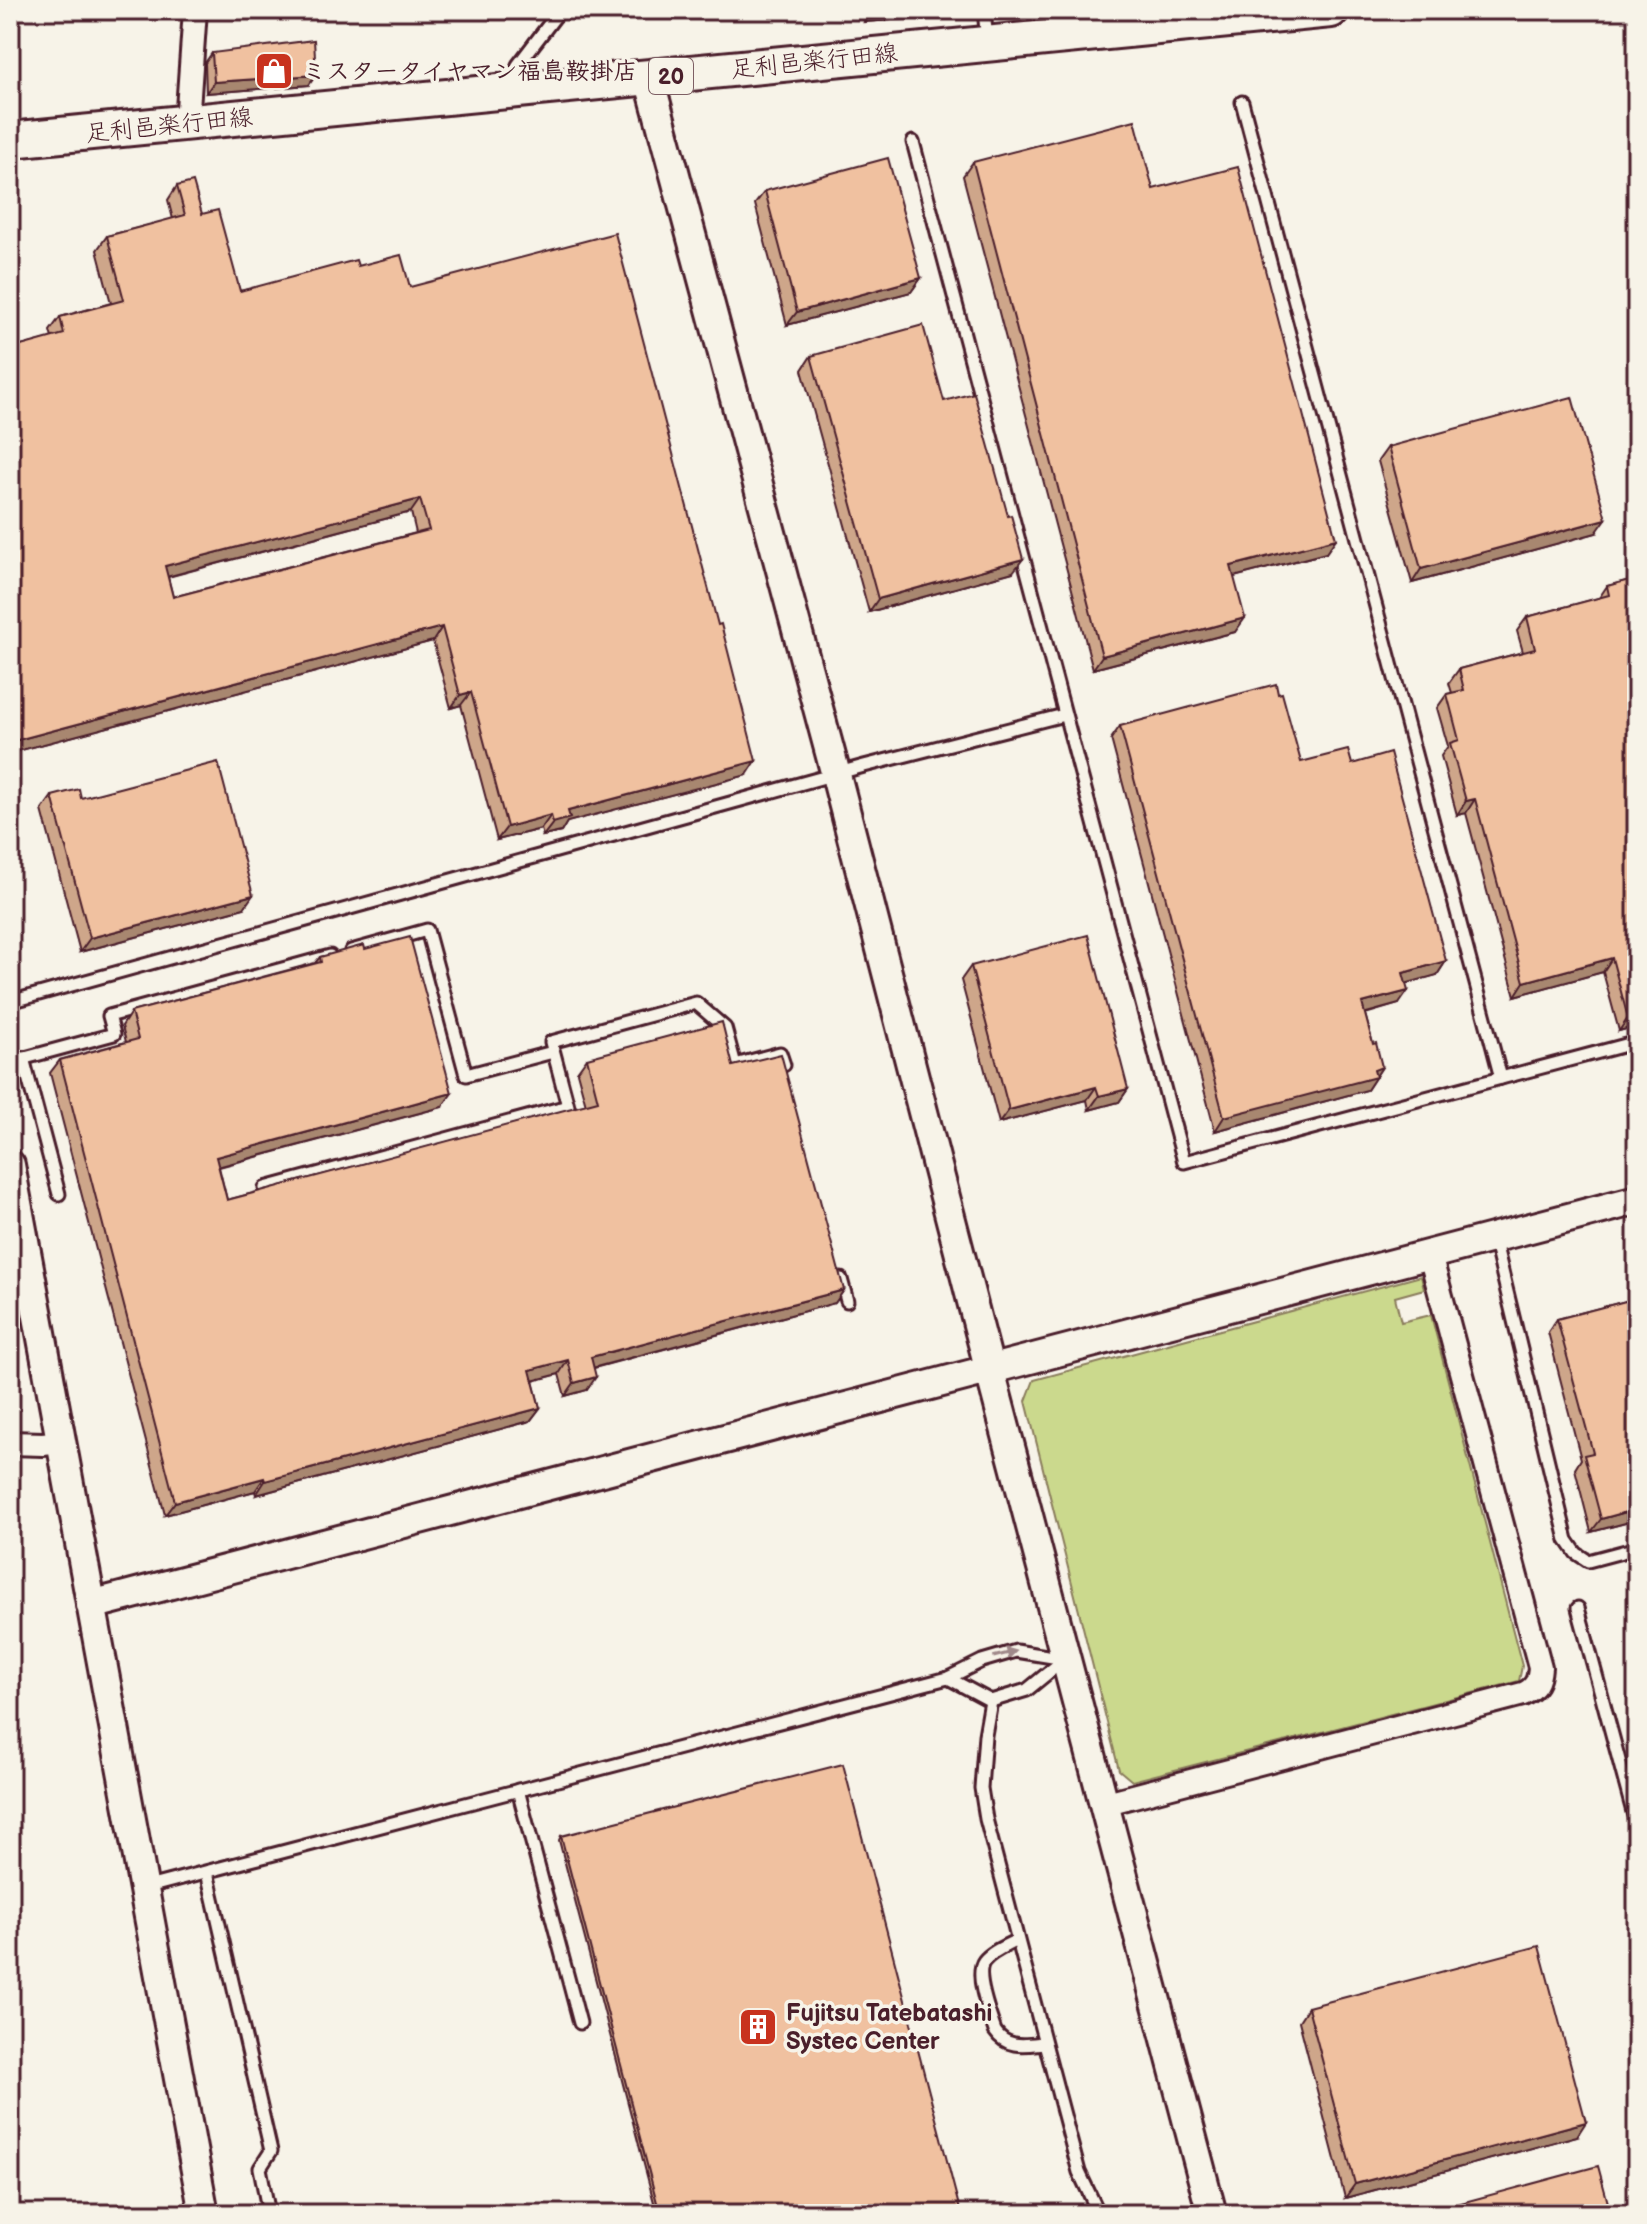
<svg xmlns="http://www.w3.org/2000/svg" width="1647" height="2224" viewBox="0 0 1647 2224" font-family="'Balsamiq Sans','Klee One',sans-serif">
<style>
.green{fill:#cbd98d;stroke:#8a7c5c;stroke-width:2}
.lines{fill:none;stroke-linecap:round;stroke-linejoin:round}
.service-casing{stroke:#4a1f2b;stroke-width:17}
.minor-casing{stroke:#4a1f2b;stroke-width:28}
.tertiary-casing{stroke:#4a1f2b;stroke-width:34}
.primary-casing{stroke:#4a1f2b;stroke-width:40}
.service{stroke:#f7f3e8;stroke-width:11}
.minor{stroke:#f7f3e8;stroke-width:22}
.tertiary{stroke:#f7f3e8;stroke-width:28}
.primary{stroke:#f7f3e8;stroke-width:34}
.wall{fill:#cea68a;stroke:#4a1f2b;stroke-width:2;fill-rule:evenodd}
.shaded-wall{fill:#a88770;stroke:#4a1f2b;stroke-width:2}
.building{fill:#f0c1a0;stroke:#4a1f2b;stroke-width:2;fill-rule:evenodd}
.oneway{fill:#a0898a}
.labels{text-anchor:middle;stroke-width:7;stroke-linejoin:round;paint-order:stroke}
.shield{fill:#f7f3e8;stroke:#7e5f64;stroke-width:2}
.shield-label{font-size:22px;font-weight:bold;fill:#4a1f2b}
.street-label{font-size:24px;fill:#4a1f2b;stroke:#f7f3e8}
.poi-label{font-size:24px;font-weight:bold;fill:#4a1f2b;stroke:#f7f3e8;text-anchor:start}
</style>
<rect width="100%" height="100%" fill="#f7f3e8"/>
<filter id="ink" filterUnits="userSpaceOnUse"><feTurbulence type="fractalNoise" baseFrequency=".0125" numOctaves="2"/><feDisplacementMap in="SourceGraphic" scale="16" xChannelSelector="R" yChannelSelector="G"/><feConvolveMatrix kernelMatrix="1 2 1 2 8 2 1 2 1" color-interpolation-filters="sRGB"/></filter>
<g filter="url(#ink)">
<polygon class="green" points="1421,1276 1424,1289 1395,1297 1401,1322 1431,1315 1522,1666 1519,1681 1132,1781 1119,1770 1026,1401 1034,1380"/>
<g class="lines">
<g class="service-casing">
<g id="service">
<polyline points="984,10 987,41"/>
<polyline points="515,87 518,65 560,10"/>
<polyline points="1242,102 1501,1078"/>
<polyline points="913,142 1184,1162 1637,1042"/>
<polyline points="351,951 427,930 466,1075 553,1052"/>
<polyline points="10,1002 864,766 1064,715"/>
<polyline points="23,1058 59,1194"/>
<polyline points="10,1062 114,1034 109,1016 330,956"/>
<polyline points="265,1188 568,1106 551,1042 696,1003 725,1028 735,1065 780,1053 784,1065"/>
<polyline points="1494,1238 1567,1540 1576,1553 1588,1561 1637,1548"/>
<polyline points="841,1279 847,1301"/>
<polyline points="1578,1608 1637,1827"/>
<polyline points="948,1678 991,1701 1027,1690 1065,1659"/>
<polyline points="991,1701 985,1735 981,1788 986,1819 1079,2172 1099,2214"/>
<polyline points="518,1790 580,2023"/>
<polyline points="207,1872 271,2151 260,2168 269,2214"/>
<polyline points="144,1888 948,1678 982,1661 1016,1651 1065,1659"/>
<path d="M1017 1940C1006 1946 992 1951 984 1961 974 1974 990 2016 995 2031 1007 2049 1025 2045 1044 2043"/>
</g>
</g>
<g class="minor-casing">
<g id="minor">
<polyline points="187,123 195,10"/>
<polyline points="10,1443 43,1444 61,1442"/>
<path d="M1103 1804 1523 1694C1536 1688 1539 1681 1540 1667L1430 1255"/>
</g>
</g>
<g class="tertiary-casing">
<g id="tertiary">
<polyline points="649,78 836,775 990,1371 1212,2214"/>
<polyline points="10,1165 204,2214"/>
<polyline points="91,1605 1637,1200"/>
</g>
</g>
<g class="primary-casing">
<polyline id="primary" points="10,140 1331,10"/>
</g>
<use href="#service" class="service"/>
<use href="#minor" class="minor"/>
<use href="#tertiary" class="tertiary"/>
<use href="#primary" class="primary"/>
</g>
<g class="wall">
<polygon points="862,10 910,10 910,12 905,19 864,22"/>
<polygon points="212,53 309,85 206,93 205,63"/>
<polygon points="973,162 1153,189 1326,553 1234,577 1235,632 1093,669 963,176"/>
<path d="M177 186 202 214 240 291 358 266 410 287 747 775 567 822 561 832 543 836 541 829 497 840 461 705 451 708 433 641 10 753V349L52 338 50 331 60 317 111 303 97 250 107 236 173 219 168 200ZM411 512 416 533 173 597 168 577Z"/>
<polygon points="765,191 921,278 911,292 787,325 755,204"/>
<polygon points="811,356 944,401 1013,572 869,612 802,370"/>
<polygon points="1388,447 1596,533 1412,583 1378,461"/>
<polygon points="1637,578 1637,1026 1619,1031 1603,972 1515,996 1466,813 1457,815 1441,756 1448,746 1437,708 1447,694 1452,693 1449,683 1459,669 1523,652 1517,631 1527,617 1599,598 1607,586"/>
<polygon points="1120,726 1301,762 1352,764 1446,961 1437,975 1406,983 1399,1004 1365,1014 1373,1044 1382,1067 1367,1090 1215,1131 1111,739"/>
<polygon points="52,796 81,798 244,908 80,952 42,810"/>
<polygon points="365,949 442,1107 219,1167 227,1200 586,1105 577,1072 587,1058 733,1066 844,1290 835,1303 594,1368 587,1390 565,1396 559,1374 533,1381 540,1408 530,1421 256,1495 255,1491 165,1515 50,1073 60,1060 126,1042 122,1026 131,1012 315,963 320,957"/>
<polygon points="971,966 1128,1089 1119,1102 1089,1110 1087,1100 999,1123 961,980"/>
<polygon points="1637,1298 1637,1520 1591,1532 1575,1469 1581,1459 1548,1332 1557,1319"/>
<polygon points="561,1836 961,2214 657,2214 559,1840"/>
<polygon points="1308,2007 1577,2136 1345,2198 1299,2021"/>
</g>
<g class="shaded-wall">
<polygon points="910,12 905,19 864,22 868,15"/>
<polygon points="316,75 309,85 206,93 214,82"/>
<polygon points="921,278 911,292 787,325 797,312"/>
<polygon points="420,499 411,512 155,580 165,566"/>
<polygon points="1606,519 1596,533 1412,583 1421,569"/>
<polygon points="1336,539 1326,553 1222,580 1231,566"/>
<polygon points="1023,559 1013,572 869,612 878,599"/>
<polygon points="1245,618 1235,632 1093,669 1102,656"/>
<polygon points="442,627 433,641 10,753 10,742"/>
<polygon points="471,692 461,705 451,708 460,695"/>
<polygon points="756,761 747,775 567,822 561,832 543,836 553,823 568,811"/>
<polygon points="1475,799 1466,813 1457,815 1466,801"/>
<polygon points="551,815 541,829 497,840 507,827"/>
<polygon points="253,895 244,908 80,952 90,938"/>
<polygon points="1612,958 1603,972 1515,996 1524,982"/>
<polygon points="1446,961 1437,975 1394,987 1403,973"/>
<polygon points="1408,991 1399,1004 1352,1017 1362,1003"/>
<polygon points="1637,1015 1637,1026 1619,1031 1628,1018"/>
<polygon points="1382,1067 1367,1090 1215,1131 1224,1117"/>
<polygon points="1096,1087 1087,1100 999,1123 1009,1110"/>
<polygon points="1128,1089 1119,1102 1089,1110 1099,1096"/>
<polygon points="452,1093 442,1107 206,1170 216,1157"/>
<polygon points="844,1290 835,1303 581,1371 591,1357"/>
<polygon points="568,1360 559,1374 520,1384 530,1370"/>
<polygon points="596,1377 587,1390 565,1396 574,1383"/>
<polygon points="540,1408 530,1421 256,1495 265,1481"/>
<polygon points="264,1478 255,1491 165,1515 175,1502"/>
<polygon points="1637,1509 1637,1520 1591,1532 1601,1519"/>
<polygon points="1586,2122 1577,2136 1345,2198 1355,2184"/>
</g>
<g class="building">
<polygon points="868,10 910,10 910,12 868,15"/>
<polygon points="314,40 316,75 214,82 212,53"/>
<polygon points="1135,120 1153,189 1238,167 1336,539 1231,566 1245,618 1102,656 973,162"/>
<polygon points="888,158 921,278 797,312 765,191"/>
<path d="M193 182 202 214 218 210 240 291 356 260 358 266 401 255 410 287 615 233 718 625 721 624 756 761 568 811 570 818 553 823 551 815 507 827 471 692 460 695 442 627 10 742V349L64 334 60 317 124 300 107 236 185 215 177 186ZM420 499 429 530 173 597 165 566Z"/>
<polygon points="923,325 944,401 974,393 1008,516 1011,515 1023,559 878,599 811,356"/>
<polygon points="1572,397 1606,519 1421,569 1388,447"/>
<polygon points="1637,578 1637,1015 1628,1018 1612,958 1524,982 1475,799 1466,801 1450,743 1459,740 1447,694 1464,690 1459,669 1535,649 1527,617 1609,595 1607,586"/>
<polygon points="1276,684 1278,694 1282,693 1301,762 1348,750 1352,764 1390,753 1446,961 1403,973 1408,991 1362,1003 1373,1044 1376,1043 1382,1067 1374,1070 1376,1077 1224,1117 1120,726"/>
<polygon points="218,762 253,895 90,938 52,796 79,789 81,798"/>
<polygon points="1088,935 1128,1089 1099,1096 1096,1087 1009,1110 971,966"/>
<polygon points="410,937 452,1093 216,1157 227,1200 598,1101 587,1058 722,1022 733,1066 781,1054 844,1290 591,1357 596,1377 574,1383 568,1360 530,1370 540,1408 265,1481 264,1478 175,1502 60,1060 138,1039 131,1012 321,962 320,957 364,945 365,949"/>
<polygon points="1637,1298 1637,1509 1601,1519 1584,1455 1593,1453 1557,1319"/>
<polygon points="843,1764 961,2214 660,2214 561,1836"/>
<polygon points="1539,1946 1586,2122 1355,2184 1308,2007"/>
<polygon points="1598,2166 1611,2214 1420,2214"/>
</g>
<defs><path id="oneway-solid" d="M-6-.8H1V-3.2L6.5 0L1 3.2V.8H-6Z" transform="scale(2)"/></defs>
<use class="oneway" href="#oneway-solid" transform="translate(1005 1654) rotate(-14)"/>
</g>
<defs>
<g id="shop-square" transform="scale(2)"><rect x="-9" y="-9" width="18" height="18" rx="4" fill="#c8321e" stroke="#f7f3e8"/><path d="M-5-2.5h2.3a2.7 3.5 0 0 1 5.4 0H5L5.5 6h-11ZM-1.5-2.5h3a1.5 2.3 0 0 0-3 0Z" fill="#fff"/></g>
<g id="building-square" transform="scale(2)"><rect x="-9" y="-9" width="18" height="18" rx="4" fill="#c8321e" stroke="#f7f3e8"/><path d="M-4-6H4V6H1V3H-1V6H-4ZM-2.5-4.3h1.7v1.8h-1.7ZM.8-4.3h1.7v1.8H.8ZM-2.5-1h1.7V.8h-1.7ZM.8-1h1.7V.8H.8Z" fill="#fff"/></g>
</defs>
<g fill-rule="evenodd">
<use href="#shop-square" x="274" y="71"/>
<use href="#building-square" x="758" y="2027"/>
</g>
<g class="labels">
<rect class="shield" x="649" y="58" width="44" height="36" rx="6"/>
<g class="shield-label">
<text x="671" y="84">20</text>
</g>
<g class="street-label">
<text transform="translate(814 61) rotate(-6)" y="8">足利邑楽行田線</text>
<text transform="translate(169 125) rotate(-6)" y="8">足利邑楽行田線</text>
</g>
<g class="poi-label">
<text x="302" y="79">ミスタータイヤマン福島鞍掛店</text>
<text x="786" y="2021">Fujitsu Tatebatashi<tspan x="786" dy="28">Systec Center</tspan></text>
</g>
</g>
<rect width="1647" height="2224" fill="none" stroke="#f7f3e8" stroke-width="40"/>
<rect x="20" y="20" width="1607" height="2184" fill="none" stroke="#4a1f2b" stroke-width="3" filter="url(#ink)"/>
</svg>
